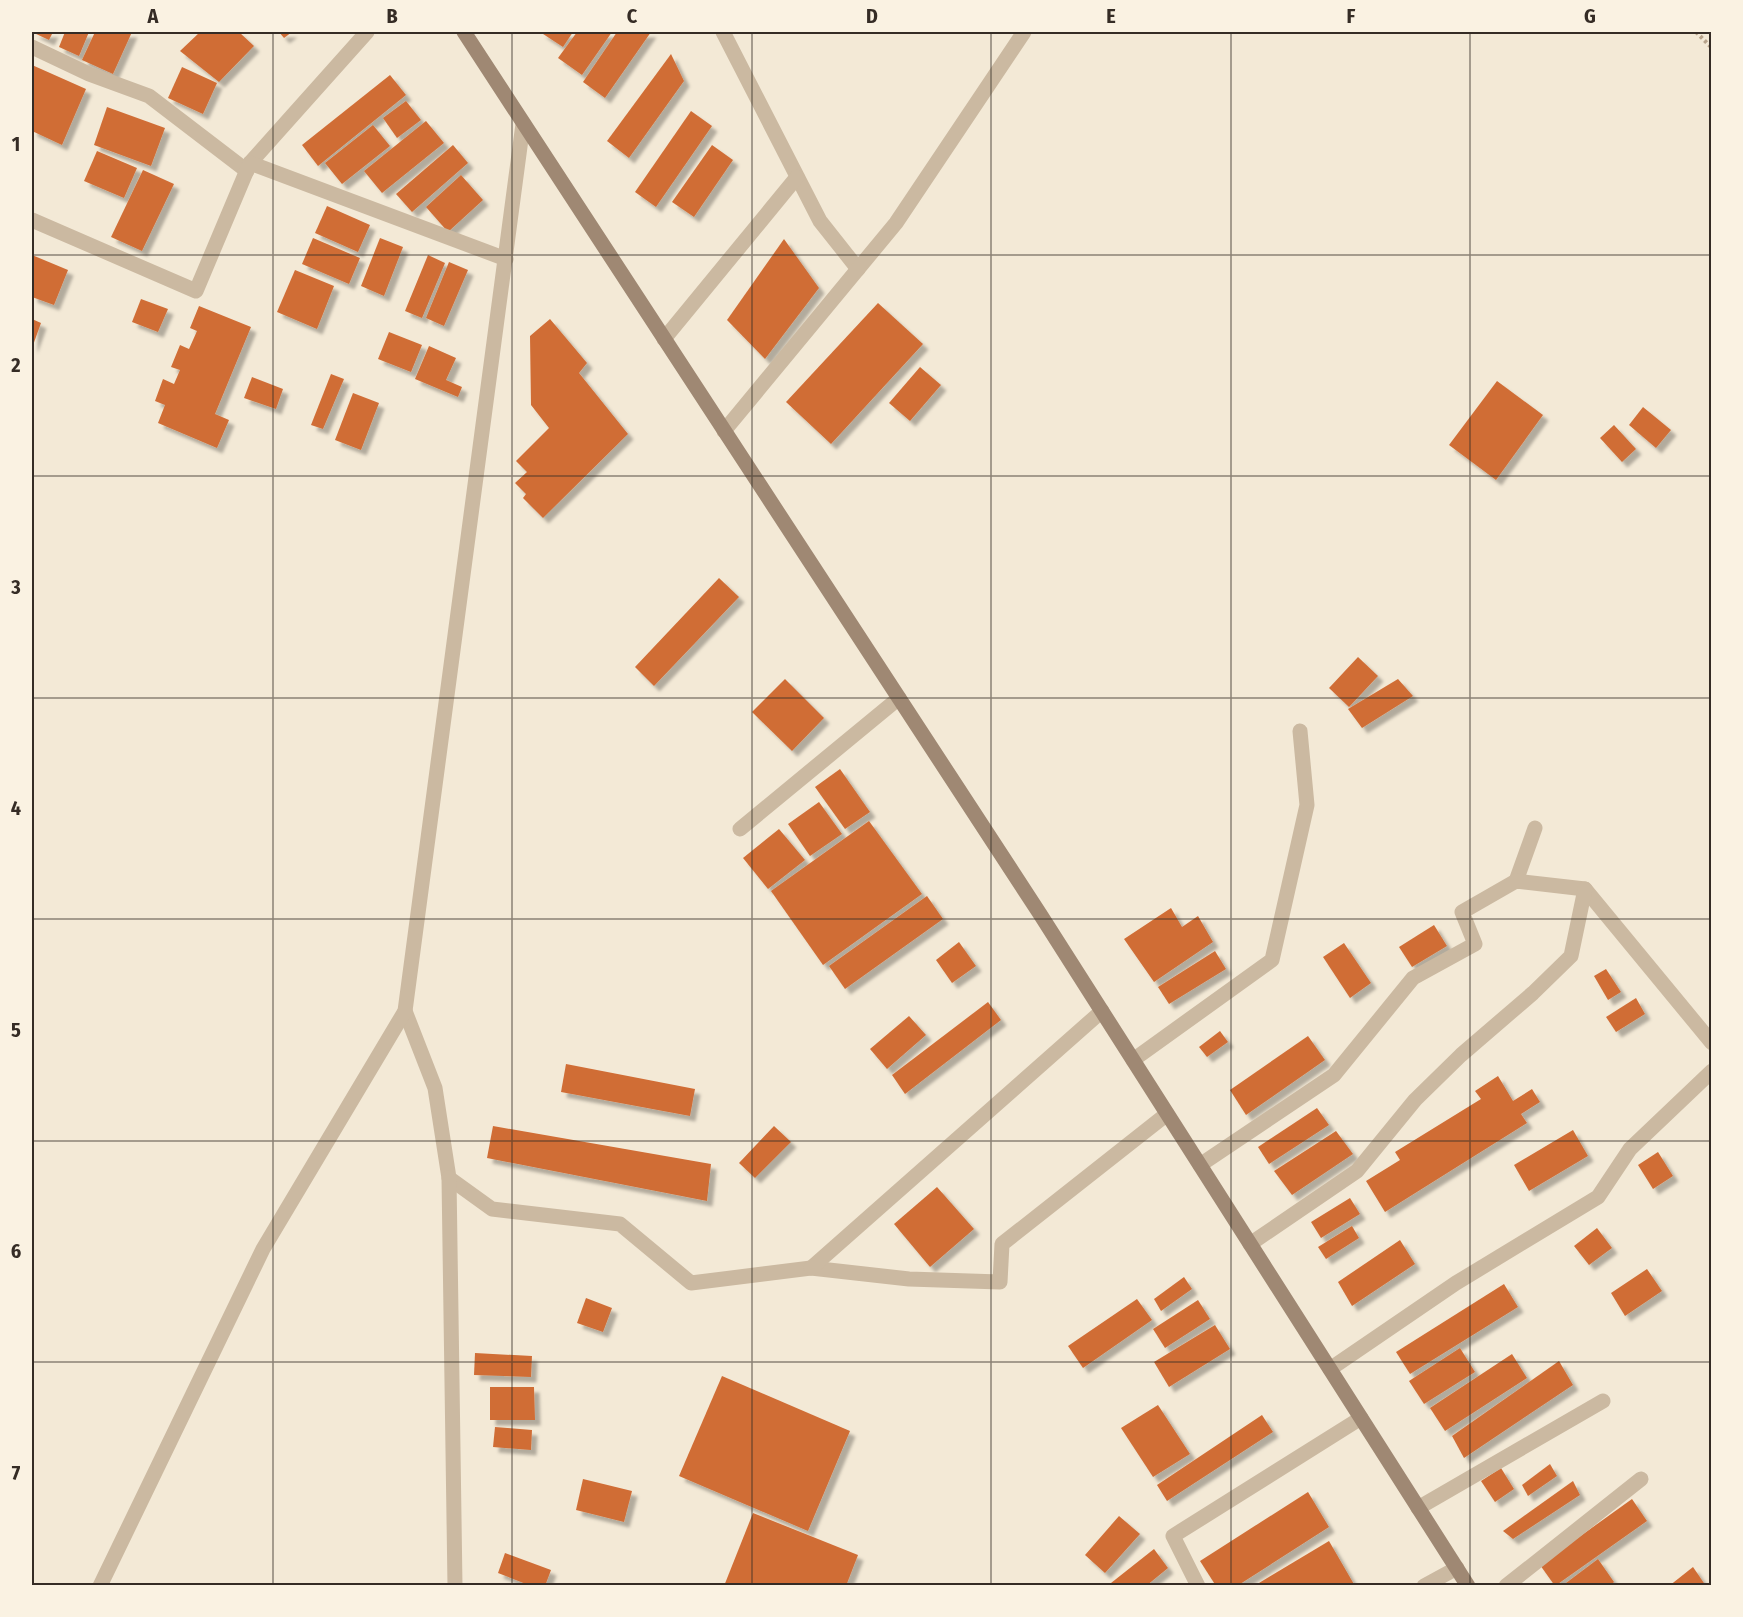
<svg xmlns="http://www.w3.org/2000/svg" width="1743" height="1617" viewBox="0 0 1743 1617" font-family="'Fira Sans Condensed',sans-serif">
<style>
.building{fill:#d06d36;filter:url(#shadow)}
.lines{fill:none;stroke-linecap:round;stroke-linejoin:round}
.path{stroke:#b7a38b;stroke-width:4;stroke-dasharray:3 3;stroke-linecap:butt}
.minor{stroke:#cbb9a1;stroke-width:15}
.tertiary{stroke:#cbb9a1;stroke-width:15}
.secondary{stroke:#9f8873;stroke-width:15}
.grid{fill:none;stroke:#352c25;stroke-width:1.5;stroke-opacity:0.55}
.neatline{fill:none;stroke:#352c25;stroke-width:2}
.grid-label{font-size:20px;text-anchor:middle;font-weight:bold;fill:#352c25}
</style>
<defs>
<filter id="shadow"><feDropShadow dx="5.5" dy="5.5" stdDeviation="1.5" flood-color="#0004"/></filter>
</defs>
<rect width="100%" height="100%" fill="#f3e9d6"/>
<g class="building">
<polygon points="35,32 53,32 49,40 34,33"/>
<polygon points="65,32 89,32 79,56 59,47"/>
<polygon points="95,32 132,32 113,74 82,60"/>
<polygon points="200,32 239,32 254,46 219,82 180,51"/>
<polygon points="279,32 292,32 284,38"/>
<polygon points="540,32 573,32 563,47"/>
<polygon points="577,32 612,32 582,75 558,58"/>
<polygon points="617,32 651,32 605,98 583,82"/>
<polygon points="671,54 684,81 629,158 607,141"/>
<polygon points="32,65 86,89 62,145 32,131"/>
<polygon points="182,67 217,83 203,114 168,98"/>
<polygon points="390,75 406,95 318,166 302,145"/>
<polygon points="406,101 421,120 397,138 383,118"/>
<polygon points="107,107 165,128 151,166 94,145"/>
<polygon points="691,111 712,126 656,207 635,192"/>
<polygon points="426,121 444,143 382,193 364,171"/>
<polygon points="373,125 390,146 342,184 325,163"/>
<polygon points="453,145 468,163 412,212 396,194"/>
<polygon points="712,145 733,160 694,217 672,202"/>
<polygon points="97,151 137,168 124,198 84,181"/>
<polygon points="143,170 174,184 142,251 111,237"/>
<polygon points="461,175 483,200 448,232 426,207"/>
<polygon points="327,206 370,225 358,252 315,233"/>
<polygon points="313,238 360,258 349,284 302,264"/>
<polygon points="380,238 403,247 384,296 361,286"/>
<polygon points="784,239 819,288 765,359 727,320"/>
<polygon points="32,255 68,270 54,305 32,297"/>
<polygon points="428,255 445,263 422,318 405,311"/>
<polygon points="449,262 468,270 444,326 426,318"/>
<polygon points="295,270 334,286 317,329 277,312"/>
<polygon points="141,299 168,309 158,332 132,322"/>
<polygon points="878,303 923,344 831,444 786,402"/>
<polygon points="199,306 251,327 215,414 229,420 217,448 158,423 165,405 155,401 163,379 174,384 180,370 171,367 180,345 189,349 197,331 190,328"/>
<polygon points="32,319 41,323 32,348"/>
<polygon points="550,319 587,363 579,373 628,434 543,518 523,498 526,494 515,483 527,472 516,461 549,428 531,405 530,336"/>
<polygon points="389,332 422,345 411,372 378,359"/>
<polygon points="429,346 456,358 446,380 462,387 458,397 415,379"/>
<polygon points="920,367 941,385 910,421 889,403"/>
<polygon points="331,374 344,379 323,429 311,425"/>
<polygon points="252,377 283,389 276,409 244,398"/>
<polygon points="1497,381 1543,415 1496,480 1449,445"/>
<polygon points="353,393 379,403 361,450 335,440"/>
<polygon points="1643,407 1671,430 1656,448 1629,425"/>
<polygon points="1614,425 1636,449 1622,462 1600,438"/>
<polygon points="719,578 739,597 654,686 635,667"/>
<polygon points="1358,657 1378,676 1349,707 1329,688"/>
<polygon points="785,679 824,718 792,751 752,712"/>
<polygon points="1398,679 1413,696 1362,728 1348,709"/>
<polygon points="840,769 870,812 845,829 815,787"/>
<polygon points="819,802 842,834 810,856 788,824"/>
<polygon points="869,821 922,894 823,965 771,891"/>
<polygon points="779,829 805,860 768,889 743,858"/>
<polygon points="927,896 943,919 845,989 829,966"/>
<polygon points="1171,908 1182,927 1198,916 1213,942 1154,982 1124,939"/>
<polygon points="1434,925 1447,946 1412,967 1399,947"/>
<polygon points="959,942 976,966 952,983 936,960"/>
<polygon points="1344,943 1371,983 1350,998 1323,957"/>
<polygon points="1215,951 1226,969 1169,1004 1158,987"/>
<polygon points="1606,969 1621,992 1608,1000 1594,976"/>
<polygon points="1636,998 1645,1014 1616,1032 1606,1017"/>
<polygon points="988,1002 1001,1020 905,1094 892,1075"/>
<polygon points="909,1016 926,1035 887,1069 870,1049"/>
<polygon points="1220,1031 1228,1042 1207,1057 1199,1047"/>
<polygon points="1308,1036 1325,1060 1246,1115 1230,1090"/>
<polygon points="566,1064 695,1089 690,1116 561,1092"/>
<polygon points="1498,1076 1513,1101 1532,1089 1540,1102 1521,1114 1527,1123 1385,1212 1366,1181 1400,1160 1395,1152 1481,1099 1475,1091"/>
<polygon points="1317,1108 1329,1125 1269,1164 1258,1147"/>
<polygon points="493,1126 711,1164 707,1201 487,1158"/>
<polygon points="774,1126 791,1142 755,1178 739,1163"/>
<polygon points="1573,1130 1588,1156 1529,1191 1514,1165"/>
<polygon points="1336,1131 1353,1154 1292,1195 1274,1171"/>
<polygon points="1658,1152 1673,1176 1653,1189 1638,1165"/>
<polygon points="937,1187 974,1229 930,1267 894,1224"/>
<polygon points="1350,1198 1360,1214 1321,1238 1311,1222"/>
<polygon points="1352,1226 1359,1238 1326,1259 1318,1247"/>
<polygon points="1597,1228 1612,1248 1589,1265 1574,1246"/>
<polygon points="1400,1240 1415,1264 1352,1306 1338,1282"/>
<polygon points="1647,1269 1662,1291 1625,1316 1611,1293"/>
<polygon points="1184,1277 1192,1289 1161,1311 1154,1299"/>
<polygon points="1504,1284 1518,1307 1410,1374 1396,1352"/>
<polygon points="586,1298 612,1308 603,1332 577,1323"/>
<polygon points="1137,1299 1152,1320 1083,1368 1068,1346"/>
<polygon points="1198,1300 1210,1319 1165,1348 1153,1329"/>
<polygon points="1215,1325 1230,1349 1169,1387 1154,1362"/>
<polygon points="1460,1348 1475,1372 1424,1404 1409,1381"/>
<polygon points="475,1353 532,1356 531,1377 474,1375"/>
<polygon points="1512,1354 1527,1378 1445,1431 1430,1408"/>
<polygon points="1559,1361 1573,1385 1464,1458 1452,1436"/>
<polygon points="722,1376 850,1431 808,1531 679,1476"/>
<polygon points="490,1387 534,1387 535,1420 490,1420"/>
<polygon points="1158,1405 1190,1454 1153,1477 1121,1428"/>
<polygon points="1262,1415 1273,1432 1167,1501 1157,1485"/>
<polygon points="495,1427 532,1430 531,1450 493,1447"/>
<polygon points="1550,1464 1557,1476 1528,1496 1522,1485"/>
<polygon points="1501,1468 1514,1489 1495,1502 1481,1481"/>
<polygon points="583,1479 632,1491 624,1522 576,1510"/>
<polygon points="1573,1481 1580,1495 1513,1539 1503,1531"/>
<polygon points="1308,1492 1329,1527 1237,1586 1216,1586 1200,1561"/>
<polygon points="1632,1499 1647,1521 1555,1586 1540,1565"/>
<polygon points="753,1513 858,1555 846,1586 724,1586"/>
<polygon points="1119,1516 1140,1534 1105,1573 1085,1555"/>
<polygon points="1329,1541 1355,1586 1254,1586"/>
<polygon points="1154,1549 1168,1568 1146,1586 1113,1586 1111,1583"/>
<polygon points="505,1553 551,1570 545,1586 531,1586 498,1573"/>
<polygon points="1598,1559 1614,1582 1610,1586 1562,1586"/>
<polygon points="1693,1567 1706,1586 1669,1586"/>
</g>
<g class="lines">
<polyline class="path" points="1696,32 1712,48"/>
<g class="minor">
<polyline points="723,32 820,221 858,269"/>
<polyline points="32,47 89,74 149,96 247,171"/>
<polyline points="250,163 367,32"/>
<polyline points="32,220 196,291 250,163 506,259"/>
<polyline points="664,339 797,177"/>
<polyline points="724,431 896,223 1024,32"/>
<polyline points="740,829 899,698"/>
<polyline points="1516,881 1535,828"/>
<polyline points="405,1011 435,1088 449,1178 492,1209 620,1224 691,1283 811,1268 909,1279 1000,1282 1002,1244 1167,1114"/>
<polyline points="1133,1060 1272,960 1307,805 1300,731"/>
<polyline points="1200,1165 1334,1075 1413,978 1475,944 1462,912 1516,881 1585,889 1712,1043"/>
<polyline points="449,1178 455,1586"/>
<polyline points="1250,1244 1357,1171 1415,1100 1461,1055 1533,993 1571,956 1585,889"/>
<polyline points="811,1268 1102,1011"/>
<polyline points="1330,1369 1456,1283 1598,1197 1630,1149 1712,1071"/>
<polyline points="1418,1508 1603,1401"/>
<polyline points="1198,1586 1173,1536 1361,1418"/>
<polyline points="1424,1586 1457,1568"/>
<polyline points="1506,1586 1641,1479"/>
</g>
<polyline class="tertiary" points="100,1586 263,1249 405,1011 523,124"/>
<polyline class="secondary" points="464,32 1040,914 1468,1586"/>
</g>
<path class="grid" d="M273 32V1586M512 32V1586M752 32V1586M991 32V1586M1231 32V1586M1470 32V1586M32 255H1712M32 476H1712M32 698H1712M32 919H1712M32 1141H1712M32 1362H1712"/>
<rect width="1743" height="1617" fill="none" stroke="#faf2e2" stroke-width="66"/>
<rect x="33" y="33" width="1677" height="1551" class="neatline"/>
<g class="grid-label">
<text x="153" y="23">A</text>
<text x="392" y="23">B</text>
<text x="632" y="23">C</text>
<text x="872" y="23">D</text>
<text x="1111" y="23">E</text>
<text x="1351" y="23">F</text>
<text x="1590" y="23">G</text>
<text x="16" y="151">1</text>
<text x="16" y="372">2</text>
<text x="16" y="594">3</text>
<text x="16" y="815">4</text>
<text x="16" y="1037">5</text>
<text x="16" y="1258">6</text>
<text x="16" y="1480">7</text>
</g>
</svg>
